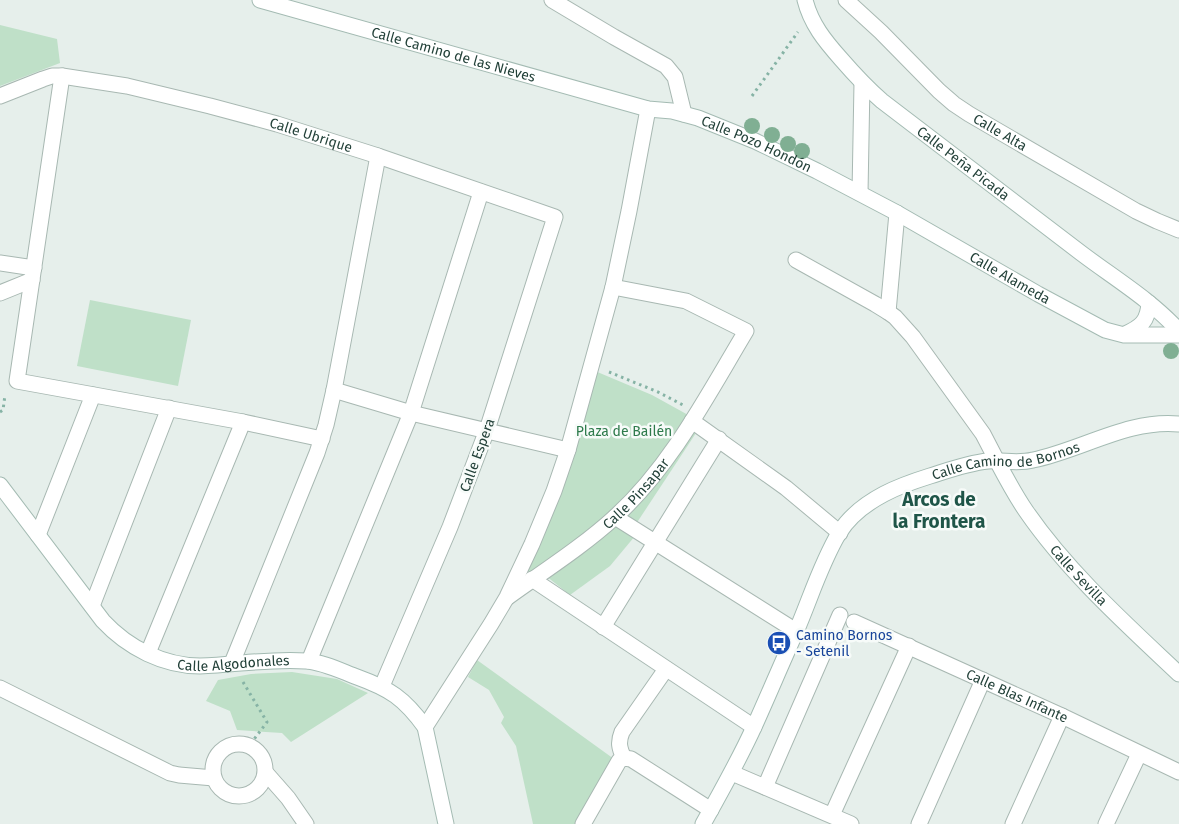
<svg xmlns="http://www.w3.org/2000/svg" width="1179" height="824" viewBox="0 0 1179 824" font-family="'Fira Sans',sans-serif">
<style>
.park{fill:#bfe0c8}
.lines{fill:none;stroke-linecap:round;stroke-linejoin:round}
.street-casing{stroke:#a8b8b2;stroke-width:17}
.secondary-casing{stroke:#a4bbb3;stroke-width:17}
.path{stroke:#86b3a5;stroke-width:3;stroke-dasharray:2.5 4;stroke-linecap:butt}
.street{stroke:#fff;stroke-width:15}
.secondary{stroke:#fff;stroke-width:15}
.tree{fill:#80af93}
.labels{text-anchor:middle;stroke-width:5;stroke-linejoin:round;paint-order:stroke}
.street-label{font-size:14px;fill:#24423a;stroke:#f7fbf9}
.park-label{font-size:14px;fill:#2d7a4b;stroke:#f7fbf9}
.transit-label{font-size:14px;fill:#164399;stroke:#f7fbf9;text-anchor:start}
.district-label{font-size:19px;font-weight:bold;fill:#1f5548;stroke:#f7fbf9}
</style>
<rect width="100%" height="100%" fill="#e6efeb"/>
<g class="park">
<polygon points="0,25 57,39 60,63 0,86"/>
<polygon points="90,300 191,320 178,386 77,366"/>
<path d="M595 371 652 395 690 416C665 449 642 482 612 511 589 535 559 553 533 572L527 573V568Z"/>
<polygon points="690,429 696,433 636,524 623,516"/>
<polygon points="615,523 635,536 610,566 570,595 546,576"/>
<polygon points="477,660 614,759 577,824 533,824 516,746 501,723 504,717 489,690 468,677"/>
<polygon points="292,672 337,679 368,693 291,742 282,733 237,730 230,711 206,701 218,680 251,674"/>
</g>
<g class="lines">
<g class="street-casing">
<g id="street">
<polyline points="552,0 614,37 666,66 675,77 684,114"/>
<path id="s1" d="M846 0 881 32 939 91 954 104 969 114 1136 211 1157 221 1179 230"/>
<polyline points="62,76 17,381 243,422 322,439"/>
<path id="s2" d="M0 96 43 79 52 76H62L127 86 210 106 277 124 378 156 555 217 487 430 450 527 382 686"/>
<polyline points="860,193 862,83"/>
<polyline points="796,260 875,304 888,312 895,317 913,337 983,434 997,461"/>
<polyline points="0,263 34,268"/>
<polyline points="0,293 32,280"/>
<polyline points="888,312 897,213"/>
<polyline points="334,390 411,413 568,450"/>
<polyline points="692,421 786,488 840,533"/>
<polyline points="615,517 796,631"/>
<polyline points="38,535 93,395"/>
<polyline points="532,579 754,727"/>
<path id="s3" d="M508 597C544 571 582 547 615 517 671 466 707 396 746 331L686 301 613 287"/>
<polyline points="92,606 169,408"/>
<path id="s4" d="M854 622 1062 716 1179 772"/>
<polyline points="603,627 719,439"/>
<polyline points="148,653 243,422"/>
<polyline points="309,661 411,413 481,192"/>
<polyline points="232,663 317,453 326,425 334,390 378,156"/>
<polyline points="0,688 170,773 179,775 214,778"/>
<polyline points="425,727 491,624 507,597 532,544 554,491 568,450 613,287 629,211 648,109"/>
<circle cx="239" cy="770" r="26"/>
<path d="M624 758C619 748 618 742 622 732L666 669"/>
<polyline points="266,773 288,798 306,824"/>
<polyline points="732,773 851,824"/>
<polyline points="765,787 840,615"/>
<polyline points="832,815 909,646"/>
<polyline points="583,824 619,761 624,758 631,759 711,810"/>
<polyline points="919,824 983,680"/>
<polyline points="1013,824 1062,716"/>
<polyline points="1106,824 1139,754"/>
</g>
</g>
<g class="secondary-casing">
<g id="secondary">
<path id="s5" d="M260 0 648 109 672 111 698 118 755 141 817 171 897 213 1038 294 1105 330 1124 335H1179"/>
<path id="s6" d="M805 0C811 24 825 41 841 59 854 74 867 88 882 101 948 152 1015 202 1081 253 1114 278 1151 300 1179 331"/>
<path d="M1125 334C1141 327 1148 321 1149 303"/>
<path id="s7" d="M997 461C1006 478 1015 495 1026 511 1068 572 1125 623 1179 674"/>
<path id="s8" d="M0 485 103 621C128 648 164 666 200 666 236 665 271 658 306 661 323 662 341 671 357 677 390 689 404 698 425 727L446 824"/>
<path id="s9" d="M703 824C721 792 739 760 754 727 768 696 781 665 795 634 810 600 820 565 839 533 849 517 867 503 884 494 899 486 914 481 930 476 949 470 968 463 988 461 1004 460 1018 464 1033 460 1082 450 1128 419 1179 424"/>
</g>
</g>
<g class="path">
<polyline points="752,96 798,32"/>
<polyline points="609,372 658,392 683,405"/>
<polyline points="0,412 3,410 5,395"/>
<polyline points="243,682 267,722 249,746"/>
</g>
<use href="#street" class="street"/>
<use href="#secondary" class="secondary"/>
</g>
<g class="tree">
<circle cx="752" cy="126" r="8"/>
<circle cx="772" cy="135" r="8"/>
<circle cx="788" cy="144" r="8"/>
<circle cx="802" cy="151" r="8"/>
<circle cx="1171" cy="351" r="8"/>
</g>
<defs>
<g id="bus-disc" transform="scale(1.25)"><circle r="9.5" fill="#1a4fb4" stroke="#f7fbf9"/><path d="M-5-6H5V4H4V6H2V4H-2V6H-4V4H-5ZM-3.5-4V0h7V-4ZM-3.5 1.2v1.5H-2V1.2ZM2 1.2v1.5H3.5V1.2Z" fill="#fff"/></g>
</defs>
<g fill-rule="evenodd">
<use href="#bus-disc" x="779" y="643"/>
</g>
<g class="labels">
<g class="street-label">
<text dy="5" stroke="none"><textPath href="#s5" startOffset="201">Calle Camino de las Nieves</textPath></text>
<text dy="5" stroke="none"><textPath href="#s1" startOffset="204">Calle Alta</textPath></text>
<text dy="5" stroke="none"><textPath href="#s2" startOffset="322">Calle Ubrique</textPath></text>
<text dy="5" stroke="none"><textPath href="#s5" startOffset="518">Calle Pozo Hondón</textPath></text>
<text dy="5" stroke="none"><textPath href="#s6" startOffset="231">Calle Peña Picada</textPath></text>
<text dy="5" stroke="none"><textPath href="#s5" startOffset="805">Calle Alameda</textPath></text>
<text transform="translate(477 455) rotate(-70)" y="5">Calle Espera</text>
<text dy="5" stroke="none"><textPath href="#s9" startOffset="509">Calle Camino de Bornos</textPath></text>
<text dy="5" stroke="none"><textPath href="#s3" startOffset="165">Calle Pinsapar</textPath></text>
<text dy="5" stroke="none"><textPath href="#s7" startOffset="141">Calle Sevilla</textPath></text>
<text dy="5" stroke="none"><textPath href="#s8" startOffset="314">Calle Algodonales</textPath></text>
<text dy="5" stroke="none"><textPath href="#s4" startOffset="179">Calle Blas Infante</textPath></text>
</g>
<g class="park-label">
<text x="624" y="436">Plaza de Bailén</text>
</g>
<g class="transit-label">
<text x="796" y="640">Camino Bornos<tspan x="796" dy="16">- Setenil</tspan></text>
</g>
<g class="district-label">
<text x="939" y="506">Arcos de<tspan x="939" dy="22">la Frontera</tspan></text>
</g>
</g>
</svg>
